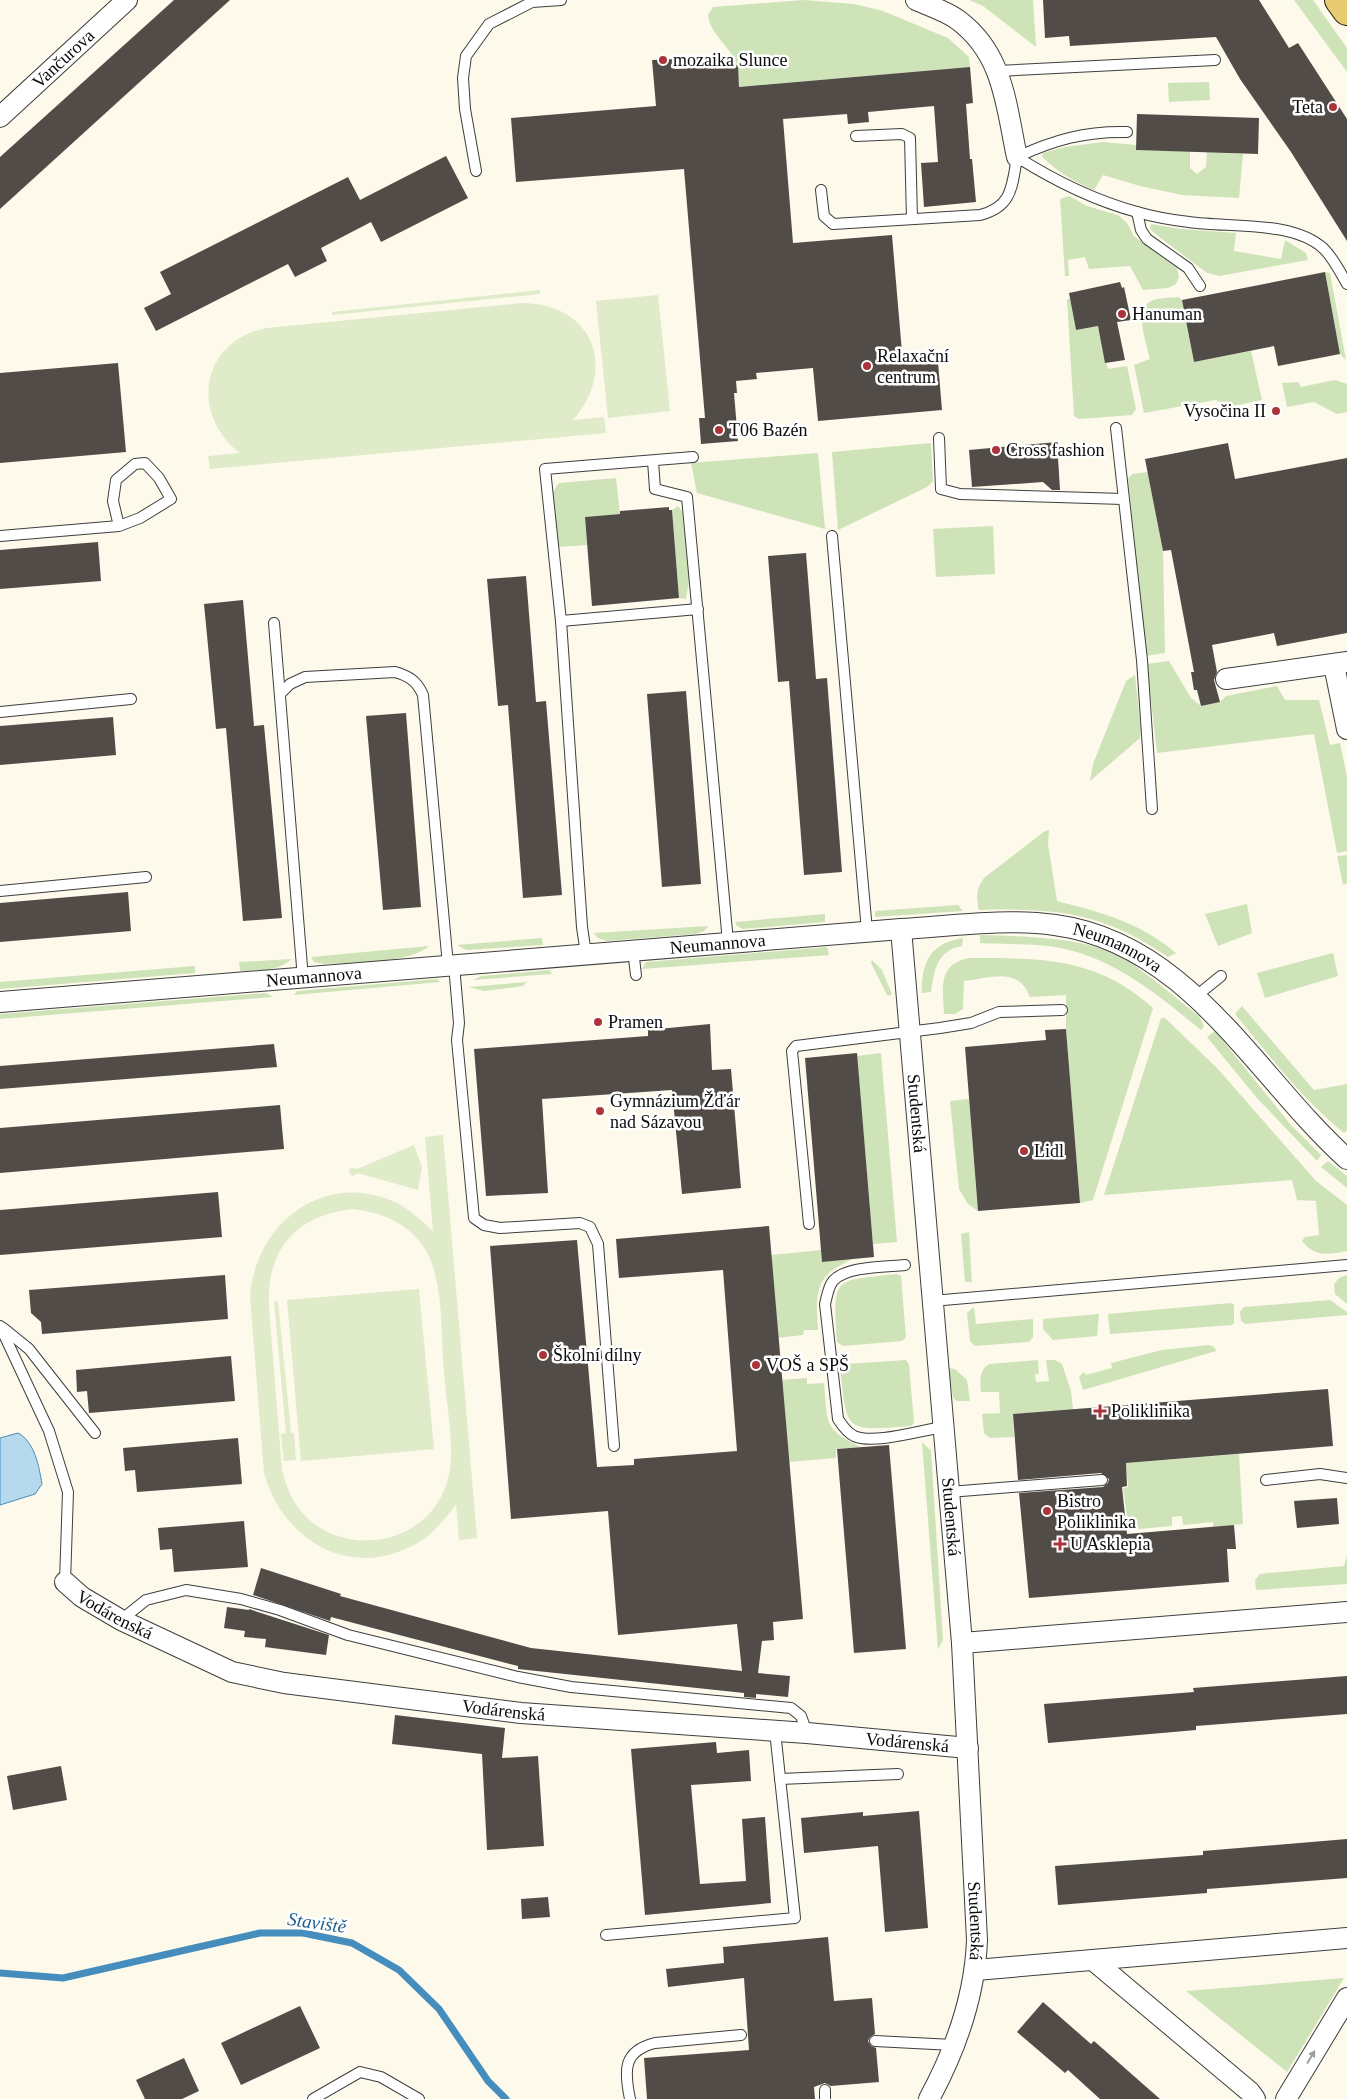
<svg xmlns="http://www.w3.org/2000/svg" width="1347" height="2099" viewBox="0 0 1347 2099" font-family="Georgia,serif">
<style>
.green{fill:#cfe3b9}
.pitch{fill:#e0ebca;fill-rule:evenodd}
.water{fill:#b6d9ee;stroke:#458dbc}
.lines{fill:none;stroke-linecap:round;stroke-linejoin:round}
.stream{stroke:#458dbc;stroke-width:7}
.building{fill:#524c49}
.service-casing{stroke:#3e3e3e;stroke-width:12}
.minor-casing{stroke:#3e3e3e;stroke-width:22}
.primary-casing{stroke:#1c1c1c;stroke-width:30}
.service{stroke:#fff;stroke-width:10}
.minor{stroke:#fff;stroke-width:20}
.primary{stroke:#e8cb70;stroke-width:28}
.oneway{fill:#9d9d9d}
.poi-dot{fill:#aa343a;stroke:#fff;stroke-width:2}
.labels{text-anchor:middle;stroke-width:5;stroke-linejoin:round;paint-order:stroke}
.street-label{font-size:18px;fill:#0b0b0b;stroke:#fff}
.poi-label{font-size:18px;fill:#0b0b0b;stroke:#fff;text-anchor:start}
.water-label{font-size:19px;font-style:italic;fill:#245f8d;stroke:#fff}
</style>
<rect width="100%" height="100%" fill="#fdf9eb"/>
<g class="green">
<path d="M803 0 854 4 883 11 948 38 969 57 970 67 739 87C738 79 739 70 736 63 729 45 710 34 708 15L713 7Z"/>
<polygon points="969,0 1033,0 1036,47 983,6"/>
<polygon points="1294,0 1313,0 1347,48 1347,72"/>
<polygon points="1209,82 1210,100 1169,102 1168,83"/>
<path d="M1103 142 1136 145V150L1190 151V168L1197 174 1206 167 1207 152 1243 154 1239 198 1182 195 1140 186 1103 175 1094 190C1074 182 1058 172 1042 157L1043 153 1065 147Z"/>
<polygon points="1069,196 1087,206 1118,215 1127,223 1134,236 1177,268 1179,277 1176,284 1168,288 1143,290 1130,266 1089,269 1085,257 1068,260 1069,276 1065,276 1060,199"/>
<polygon points="1151,224 1181,229 1236,233 1234,251 1281,259 1285,240 1306,253 1308,260 1219,276 1207,273 1158,236 1150,229"/>
<polygon points="1325,272 1330,273 1346,360 1340,354"/>
<path d="M1179 297 1182 300 1194 362 1251 351 1262 400 1228 407 1216 400 1144 413 1134 365 1150 359C1147 345 1135 314 1148 303 1155 297 1170 298 1179 297Z"/>
<polygon points="1067,299 1070,299 1076,330 1098,326 1108,369 1127,366 1136,409 1132,415 1079,419 1074,416"/>
<polygon points="1335,380 1347,384 1347,412 1337,414 1314,402 1287,407 1282,383 1298,382 1301,387"/>
<polygon points="931,443 933,481 927,487 838,530 832,452"/>
<polygon points="818,453 825,529 697,493 691,463"/>
<polygon points="1148,472 1163,551 1165,653 1145,656 1128,479 1132,474"/>
<polygon points="616,478 620,514 585,517 587,545 557,547 553,492 559,483"/>
<polygon points="678,506 682,511 689,580 686,599 679,598 672,510"/>
<polygon points="993,526 995,574 936,577 933,529"/>
<polygon points="1169,661 1191,698 1201,706 1220,702 1226,696 1277,686 1285,700 1319,700 1330,745 1340,743 1347,777 1347,851 1337,853 1314,734 1157,753 1147,664"/>
<polygon points="1135,675 1141,730 1140,738 1090,781 1093,764 1126,681"/>
<path d="M1049 830 1048 844 1057 901C1103 913 1139 922 1176 953L1168 957C1104 912 1055 908 979 910 976 896 976 890 984 878L1045 831Z"/>
<polygon points="1347,855 1347,883 1343,885 1337,856"/>
<polygon points="1247,904 1252,933 1218,946 1205,914"/>
<polygon points="958,905 963,911 875,917 875,911"/>
<polygon points="825,914 825,922 743,929 737,926 735,922"/>
<polygon points="709,926 704,931 696,934 607,941 598,938 594,933"/>
<path d="M980 935C1020 936 1089 937 1123 958 1149 974 1174 997 1199 1016L1204 1026 1201 1030C1158 995 1117 960 1061 948 1035 943 1006 945 980 943Z"/>
<polygon points="542,938 543,945 466,950 457,945"/>
<path d="M963 938 962 946C937 950 934 971 931 992L922 993C921 987 922 980 923 974 928 950 941 942 963 938Z"/>
<path d="M429 946C409 964 352 962 324 964L314 962 311 957Z"/>
<polygon points="827,947 829,955 642,969 646,962"/>
<polygon points="1333,953 1338,976 1265,998 1257,973"/>
<path d="M969 958C1041 958 1097 957 1153 1008L1093 1200 1080 1203 1066 1029V995L1030 997C1018 966 991 978 964 981L963 1009 955 1014H944C943 989 937 964 969 958Z"/>
<path d="M292 959C277 972 259 970 240 971L239 962Z"/>
<polygon points="872,960 882,970 892,994 888,996 886,993 871,963"/>
<polygon points="195,966 195,973 0,989 0,982"/>
<polygon points="550,970 552,974 473,980 481,976"/>
<polygon points="437,979 440,982 294,995 297,991"/>
<polygon points="527,982 523,986 484,991 468,987"/>
<polygon points="266,993 273,997 0,1019 0,1014"/>
<path d="M1242 1006 1314 1090 1347 1084V1130L1344 1133C1302 1099 1269 1055 1235 1014Z"/>
<path d="M1161 1018H1165L1217 1068 1316 1181 1347 1205V1251C1329 1255 1314 1257 1302 1241L1305 1237 1319 1235 1316 1201 1297 1200 1292 1180 1104 1195Z"/>
<polygon points="1215,1031 1291,1125 1321,1155 1317,1161 1256,1097 1207,1037"/>
<polygon points="881,1053 897,1242 873,1244 857,1056"/>
<polygon points="969,1099 978,1211 968,1204 959,1189 950,1101"/>
<polygon points="1328,1161 1347,1176 1347,1188 1321,1167"/>
<polygon points="969,1232 972,1282 965,1282 961,1234"/>
<path d="M821 1250 822 1262 851 1259C844 1264 836 1267 830 1272 813 1287 817 1310 818 1330H804L803 1335 777 1338 771 1255Z"/>
<path d="M897 1274 901 1276 906 1337 902 1341 843 1346 837 1342C833 1276 832 1281 897 1274Z"/>
<polygon points="1347,1275 1347,1304 1335,1294 1334,1284 1339,1278"/>
<polygon points="1330,1300 1347,1312 1347,1315 1245,1324 1241,1321 1240,1312 1244,1307"/>
<polygon points="1231,1303 1234,1305 1234,1323 1232,1325 1110,1334 1108,1314"/>
<polygon points="974,1307 976,1324 1033,1319 1033,1337 1029,1342 975,1346 970,1341 967,1313"/>
<polygon points="1099,1314 1097,1336 1053,1340 1043,1329 1043,1319"/>
<polygon points="1209,1345 1214,1347 1216,1351 1083,1390 1079,1377 1084,1372 1086,1375 1112,1368 1111,1363 1162,1350"/>
<path d="M906 1360 909 1365 914 1423 911 1426C844 1431 847 1433 840 1366L846 1364Z"/>
<path d="M1038 1360 1039 1374H1035L1036 1382 1049 1381 1046 1360H1055L1062 1364 1071 1391 1073 1410 1013 1414 1014 1437 990 1438 984 1433 982 1414 1000 1413 999 1392H981C980 1381 979 1370 989 1364Z"/>
<polygon points="948,1368 955,1369 967,1380 970,1401 957,1401 953,1398"/>
<path d="M807 1378V1384L824 1383C828 1422 822 1429 861 1447L836 1449V1458L787 1462 781 1380Z"/>
<polygon points="922,1442 931,1451 943,1640 938,1649"/>
<polygon points="1239,1454 1243,1524 1213,1527 1213,1522 1183,1525 1182,1516 1172,1517 1172,1526 1129,1530 1123,1488 1128,1487 1126,1463"/>
<polygon points="1347,1556 1347,1584 1256,1590 1255,1580 1260,1574 1344,1566"/>
<polygon points="1344,1978 1287,2072 1186,1991"/>
</g>
<g class="pitch">
<polygon points="540,290 540,294 332,315 332,312"/>
<polygon points="658,295 670,411 608,418 596,301"/>
<path d="M523 303C593 304 618 368 573 420L604 417 606 433 210 469 208 456 240 453C189 414 201 340 267 328Z"/>
<path d="M443 1135 477 1538 459 1540 456 1504C445 1519 434 1533 419 1542 353 1582 283 1542 264 1473L250 1296C256 1222 325 1169 397 1203 411 1210 421 1221 433 1231L425 1137ZM352 1209C381 1212 406 1222 423 1246 429 1255 433 1264 435 1274 443 1305 441 1340 444 1372 446 1402 454 1441 450 1470 448 1480 445 1490 440 1499 411 1550 335 1555 299 1509 290 1497 286 1484 282 1471L269 1307C266 1250 295 1216 352 1209Z"/>
<polygon points="414,1145 422,1167 418,1190 357,1173 353,1176 349,1173 350,1168 357,1169"/>
<polygon points="419,1289 434,1449 301,1461 287,1300"/>
<polygon points="278,1301 291,1433 294,1433 296,1460 284,1461 281,1434 286,1433 274,1302"/>
</g>
<path class="water" d="M18 1433C35 1442 39 1467 42 1484L35 1494 0 1505V1438Z"/>
<g class="lines">
<polyline class="stream" points="0,1973 63,1978 260,1933 303,1933 352,1943 399,1970 439,2009 488,2081 506,2099"/>
</g>
<g class="building">
<polygon points="174,0 230,0 0,209 0,157"/>
<polygon points="1043,0 1259,0 1289,48 1298,43 1347,119 1347,241 1291,152 1240,79 1216,37 1070,46 1069,36 1045,38"/>
<polygon points="674,59 675,69 738,65 739,87 970,67 973,103 966,104 970,159 972,159 976,202 924,207 921,163 938,162 934,106 868,112 869,122 848,124 847,114 783,119 793,243 892,235 903,364 938,362 942,410 818,421 813,368 756,373 757,379 736,381 737,393 734,393 738,441 701,444 699,418 705,418 684,169 516,182 511,118 656,106 652,60"/>
<polygon points="1137,114 1259,118 1258,154 1136,150"/>
<polygon points="446,156 468,198 381,242 371,222 321,248 327,261 295,277 288,264 156,331 144,308 171,294 160,272 348,177 360,200"/>
<polygon points="1325,272 1340,354 1278,366 1274,346 1194,362 1182,300"/>
<polygon points="1120,282 1122,288 1124,287 1131,320 1117,322 1125,360 1105,363 1098,326 1076,330 1069,293"/>
<polygon points="118,363 126,452 0,463 0,373"/>
<polygon points="1057,442 1060,490 1052,490 1043,482 972,487 969,450"/>
<polygon points="1228,443 1235,479 1347,458 1347,633 1277,646 1274,633 1212,645 1217,672 1214,680 1220,702 1201,706 1197,690 1194,690 1191,672 1194,672 1171,550 1163,551 1145,459"/>
<polygon points="669,507 669,510 672,510 679,598 592,606 585,517 620,514 620,511"/>
<polygon points="98,542 101,581 0,589 0,550"/>
<polygon points="806,553 816,679 827,678 842,872 804,875 789,681 778,682 768,556"/>
<polygon points="526,576 536,702 546,701 562,895 523,898 508,705 498,706 487,579"/>
<polygon points="243,600 254,726 264,725 282,918 243,921 226,728 216,729 204,604"/>
<polygon points="686,691 701,884 662,887 647,694"/>
<polygon points="406,713 421,907 383,910 366,716"/>
<polygon points="113,717 116,755 0,765 0,726"/>
<polygon points="128,892 131,931 0,942 0,903"/>
<polygon points="710,1024 712,1070 731,1069 741,1188 682,1194 672,1090 542,1099 548,1193 486,1196 474,1049 648,1036 648,1030"/>
<polygon points="1066,1029 1080,1203 978,1211 965,1047 1046,1040 1045,1030"/>
<polygon points="274,1044 277,1067 0,1089 0,1066"/>
<polygon points="857,1053 874,1257 822,1262 805,1058"/>
<polygon points="280,1105 284,1149 0,1173 0,1128"/>
<polygon points="218,1192 222,1237 0,1255 0,1210"/>
<polygon points="769,1226 803,1619 773,1622 774,1640 762,1641 758,1673 790,1676 788,1697 756,1694 756,1698 744,1697 744,1693 518,1669 518,1666 365,1626 331,1617 330,1621 253,1595 261,1568 341,1594 340,1596 531,1648 742,1671 737,1624 618,1635 608,1511 511,1519 490,1246 577,1240 597,1467 634,1465 634,1459 737,1451 723,1270 619,1278 616,1239"/>
<polygon points="225,1275 228,1319 42,1334 41,1322 31,1313 29,1290"/>
<polygon points="231,1356 235,1401 89,1413 87,1391 77,1392 76,1370"/>
<polygon points="1328,1389 1333,1446 1126,1463 1127,1486 1122,1487 1127,1534 1234,1525 1236,1549 1227,1549 1229,1582 1029,1598 1019,1493 1103,1487 1108,1483 1109,1479 1101,1473 1018,1480 1013,1414"/>
<polygon points="238,1438 242,1484 137,1492 135,1470 125,1471 123,1448"/>
<polygon points="889,1445 906,1649 854,1653 837,1449"/>
<polygon points="1337,1498 1339,1524 1297,1528 1294,1501"/>
<polygon points="244,1521 248,1567 174,1572 172,1549 160,1550 158,1528"/>
<polygon points="227,1607 249,1610 249,1609 329,1635 326,1655 265,1647 266,1639 244,1637 245,1631 224,1628"/>
<polygon points="1347,1676 1347,1714 1196,1726 1196,1730 1048,1743 1044,1704 1194,1692 1193,1688"/>
<polygon points="395,1715 505,1728 502,1758 538,1756 544,1846 487,1850 482,1754 392,1744"/>
<polygon points="716,1742 717,1753 749,1750 751,1781 691,1785 700,1884 746,1881 742,1819 765,1817 771,1903 645,1915 631,1749"/>
<polygon points="61,1766 67,1800 13,1810 7,1776"/>
<polygon points="919,1811 928,1928 885,1932 878,1846 804,1853 801,1818 863,1812 863,1816"/>
<polygon points="1347,1839 1347,1878 1207,1889 1207,1893 1058,1905 1055,1866 1203,1855 1203,1851"/>
<polygon points="548,1897 550,1917 522,1919 521,1899"/>
<polygon points="828,1937 834,2001 872,1998 875,2034 870,2037 868,2041 871,2046 876,2048 879,2082 831,2086 825,2083 814,2087 815,2099 647,2099 644,2058 749,2050 744,1978 668,1987 666,1969 724,1963 723,1947"/>
<polygon points="1043,2002 1091,2044 1094,2041 1160,2099 1100,2099 1068,2070 1065,2073 1017,2032"/>
<polygon points="300,2006 320,2048 241,2085 221,2043"/>
<polygon points="184,2058 199,2091 182,2099 145,2099 136,2080"/>
</g>
<g class="lines">
<g class="service-casing">
<g id="service">
<polyline points="998,71 1215,60"/>
<polyline points="856,136 902,134 910,138 912,219"/>
<path d="M1017 157C1055 181 1093 200 1137 212 1154 217 1172 220 1189 222 1229 228 1293 220 1324 249 1334 259 1340 272 1347 284"/>
<path d="M1017 157C1054 140 1085 131 1127 132"/>
<polyline points="476,171 465,109 463,78 466,56 489,24 532,2 561,0"/>
<path d="M821 190 824 216 833 224 980 215C1012 207 1012 187 1017 157"/>
<polyline points="1137,212 1141,230 1147,239 1188,268 1200,286"/>
<polyline points="1116,428 1142,660 1152,809"/>
<polyline points="939,438 941,489 960,494 1123,499"/>
<polyline points="653,461 655,489 687,497 728,942"/>
<polyline points="0,536 119,526 140,518 171,499 159,478 145,463 135,464 116,480 113,501 119,526"/>
<polyline points="832,536 867,931"/>
<polyline points="561,621 698,609"/>
<polyline points="274,623 303,979"/>
<path d="M281 693 290 684 305 677 395 672C409 676 417 681 423 695L448 965"/>
<polyline points="0,712 131,699"/>
<polyline points="0,891 146,877"/>
<polyline points="633,950 636,975"/>
<polyline points="586,954 582,927 561,621 545,469 693,457"/>
<polyline points="454,965 459,1023 457,1040 474,1218 484,1225 500,1228 580,1223 590,1227 598,1244 614,1446"/>
<polyline points="1195,997 1221,976"/>
<polyline points="809,1224 792,1051 796,1046 940,1028 971,1023 999,1012 1062,1010"/>
<path d="M905 1265C886 1267 846 1266 833 1281 828 1287 827 1297 825 1304L838 1419C842 1425 846 1432 854 1436 874 1445 921 1430 944 1427"/>
<polyline points="932,1301 1347,1265"/>
<polyline points="0,1326 49,1431 68,1492 65,1582"/>
<polyline points="3,1328 29,1349 95,1433"/>
<polyline points="1266,1480 1320,1474 1347,1478"/>
<polyline points="949,1492 1102,1480"/>
<polyline points="121,1620 146,1600 186,1590 241,1599 280,1610 348,1635 518,1677 571,1687 791,1708 801,1716 807,1733"/>
<polyline points="780,1779 898,1774"/>
<polyline points="606,1935 795,1918 775,1731"/>
<polyline points="875,2041 953,2045"/>
<polyline points="825,2090 825,2099"/>
<polyline points="313,2099 360,2072 381,2077 419,2099"/>
<path d="M630 2099C624 2070 623 2051 655 2043L741 2035"/>
</g>
</g>
<g class="minor-casing">
<g id="minor">
<path d="M916 0C929 6 946 11 958 20 1004 54 1006 106 1017 157"/>
<path id="s1" d="M0 117 127 0"/>
<polyline points="1334,665 1347,729"/>
<polyline points="1226,679 1347,662"/>
<path id="s2" d="M901 929 962 1643 977 1940C975 1995 955 2051 929 2099"/>
<path id="s3" d="M0 1002 901 929C952 926 1005 918 1055 925 1189 943 1256 1077 1347 1159"/>
<path id="s4" d="M65 1582 82 1597 121 1620 232 1672 284 1683 521 1713 807 1733 968 1748"/>
<polyline points="962,1643 1347,1612"/>
<polyline points="1093,1960 1250,2092 1255,2099"/>
<polyline points="976,1970 1347,1938"/>
<polyline points="1286,2099 1347,1998"/>
</g>
</g>
<g class="primary-casing">
<polyline id="primary" points="1339,0 1347,11"/>
</g>
<use href="#service" class="service"/>
<use href="#minor" class="minor"/>
<use href="#primary" class="primary"/>
</g>
<defs><path id="oneway-solid" d="M-6-.8H1V-3.2L6.5 0L1 3.2V.8H-6Z" transform="scale(1.25)"/></defs>
<use class="oneway" href="#oneway-solid" transform="translate(1311 2057) rotate(-59)"/>
<g class="poi-dot">
<circle cx="663" cy="60" r="5"/>
<circle cx="1333" cy="107" r="5"/>
<circle cx="1122" cy="314" r="5"/>
<circle cx="867" cy="366" r="5"/>
<circle cx="1276" cy="411" r="5"/>
<circle cx="719" cy="430" r="5"/>
<circle cx="996" cy="450" r="5"/>
<circle cx="598" cy="1022" r="5"/>
<circle cx="600" cy="1111" r="5"/>
<circle cx="1024" cy="1151" r="5"/>
<circle cx="543" cy="1355" r="5"/>
<circle cx="756" cy="1365" r="5"/>
<path d="M1097.5 1403.5h5v5h5v5h-5v5h-5v-5h-5v-5h5z"/>
<circle cx="1047" cy="1511" r="5"/>
<path d="M1057.5 1536.5h5v5h5v5h-5v5h-5v-5h-5v-5h5z"/>
</g>
<g class="labels">
<g class="street-label">
<text dy="6" stroke="none"><textPath href="#s1" startOffset="86">Vančurova</textPath></text>
<text dy="6" stroke="none"><textPath href="#s3" startOffset="720">Neumannova</textPath></text>
<text dy="6" stroke="none"><textPath href="#s3" startOffset="1125">Neumannova</textPath></text>
<text dy="6" stroke="none"><textPath href="#s3" startOffset="315">Neumannova</textPath></text>
<text dy="6" stroke="none"><textPath href="#s2" startOffset="185">Studentská</textPath></text>
<text dy="6" stroke="none"><textPath href="#s2" startOffset="590">Studentská</textPath></text>
<text dy="6" stroke="none"><textPath href="#s4" startOffset="60">Vodárenská</textPath></text>
<text dy="6" stroke="none"><textPath href="#s4" startOffset="465">Vodárenská</textPath></text>
<text dy="6" stroke="none"><textPath href="#s4" startOffset="870">Vodárenská</textPath></text>
<text dy="6" stroke="none"><textPath href="#s2" startOffset="995">Studentská</textPath></text>
</g>
<g class="poi-label">
<text x="673" y="66">mozaika Slunce</text>
<text x="1323" y="113" text-anchor="end">Teta</text>
<text x="1132" y="320">Hanuman</text>
<text x="877" y="362">Relaxační<tspan x="877" dy="21">centrum</tspan></text>
<text x="1266" y="417" text-anchor="end">Vysočina II</text>
<text x="729" y="436">T06 Bazén</text>
<text x="1006" y="456">Cross fashion</text>
<text x="608" y="1028">Pramen</text>
<text x="610" y="1107">Gymnázium Žďár<tspan x="610" dy="21">nad Sázavou</tspan></text>
<text x="1034" y="1157">Lidl</text>
<text x="553" y="1361">Školní dílny</text>
<text x="766" y="1371">VOŠ a SPŠ</text>
<text x="1111" y="1417">Poliklinika</text>
<text x="1057" y="1507">Bistro<tspan x="1057" dy="21">Poliklinika</tspan></text>
<text x="1070" y="1550">U Asklepia</text>
</g>
<g class="water-label">
<text transform="translate(317 1922) rotate(8)" y="7">Staviště</text>
</g>
</g>
</svg>
